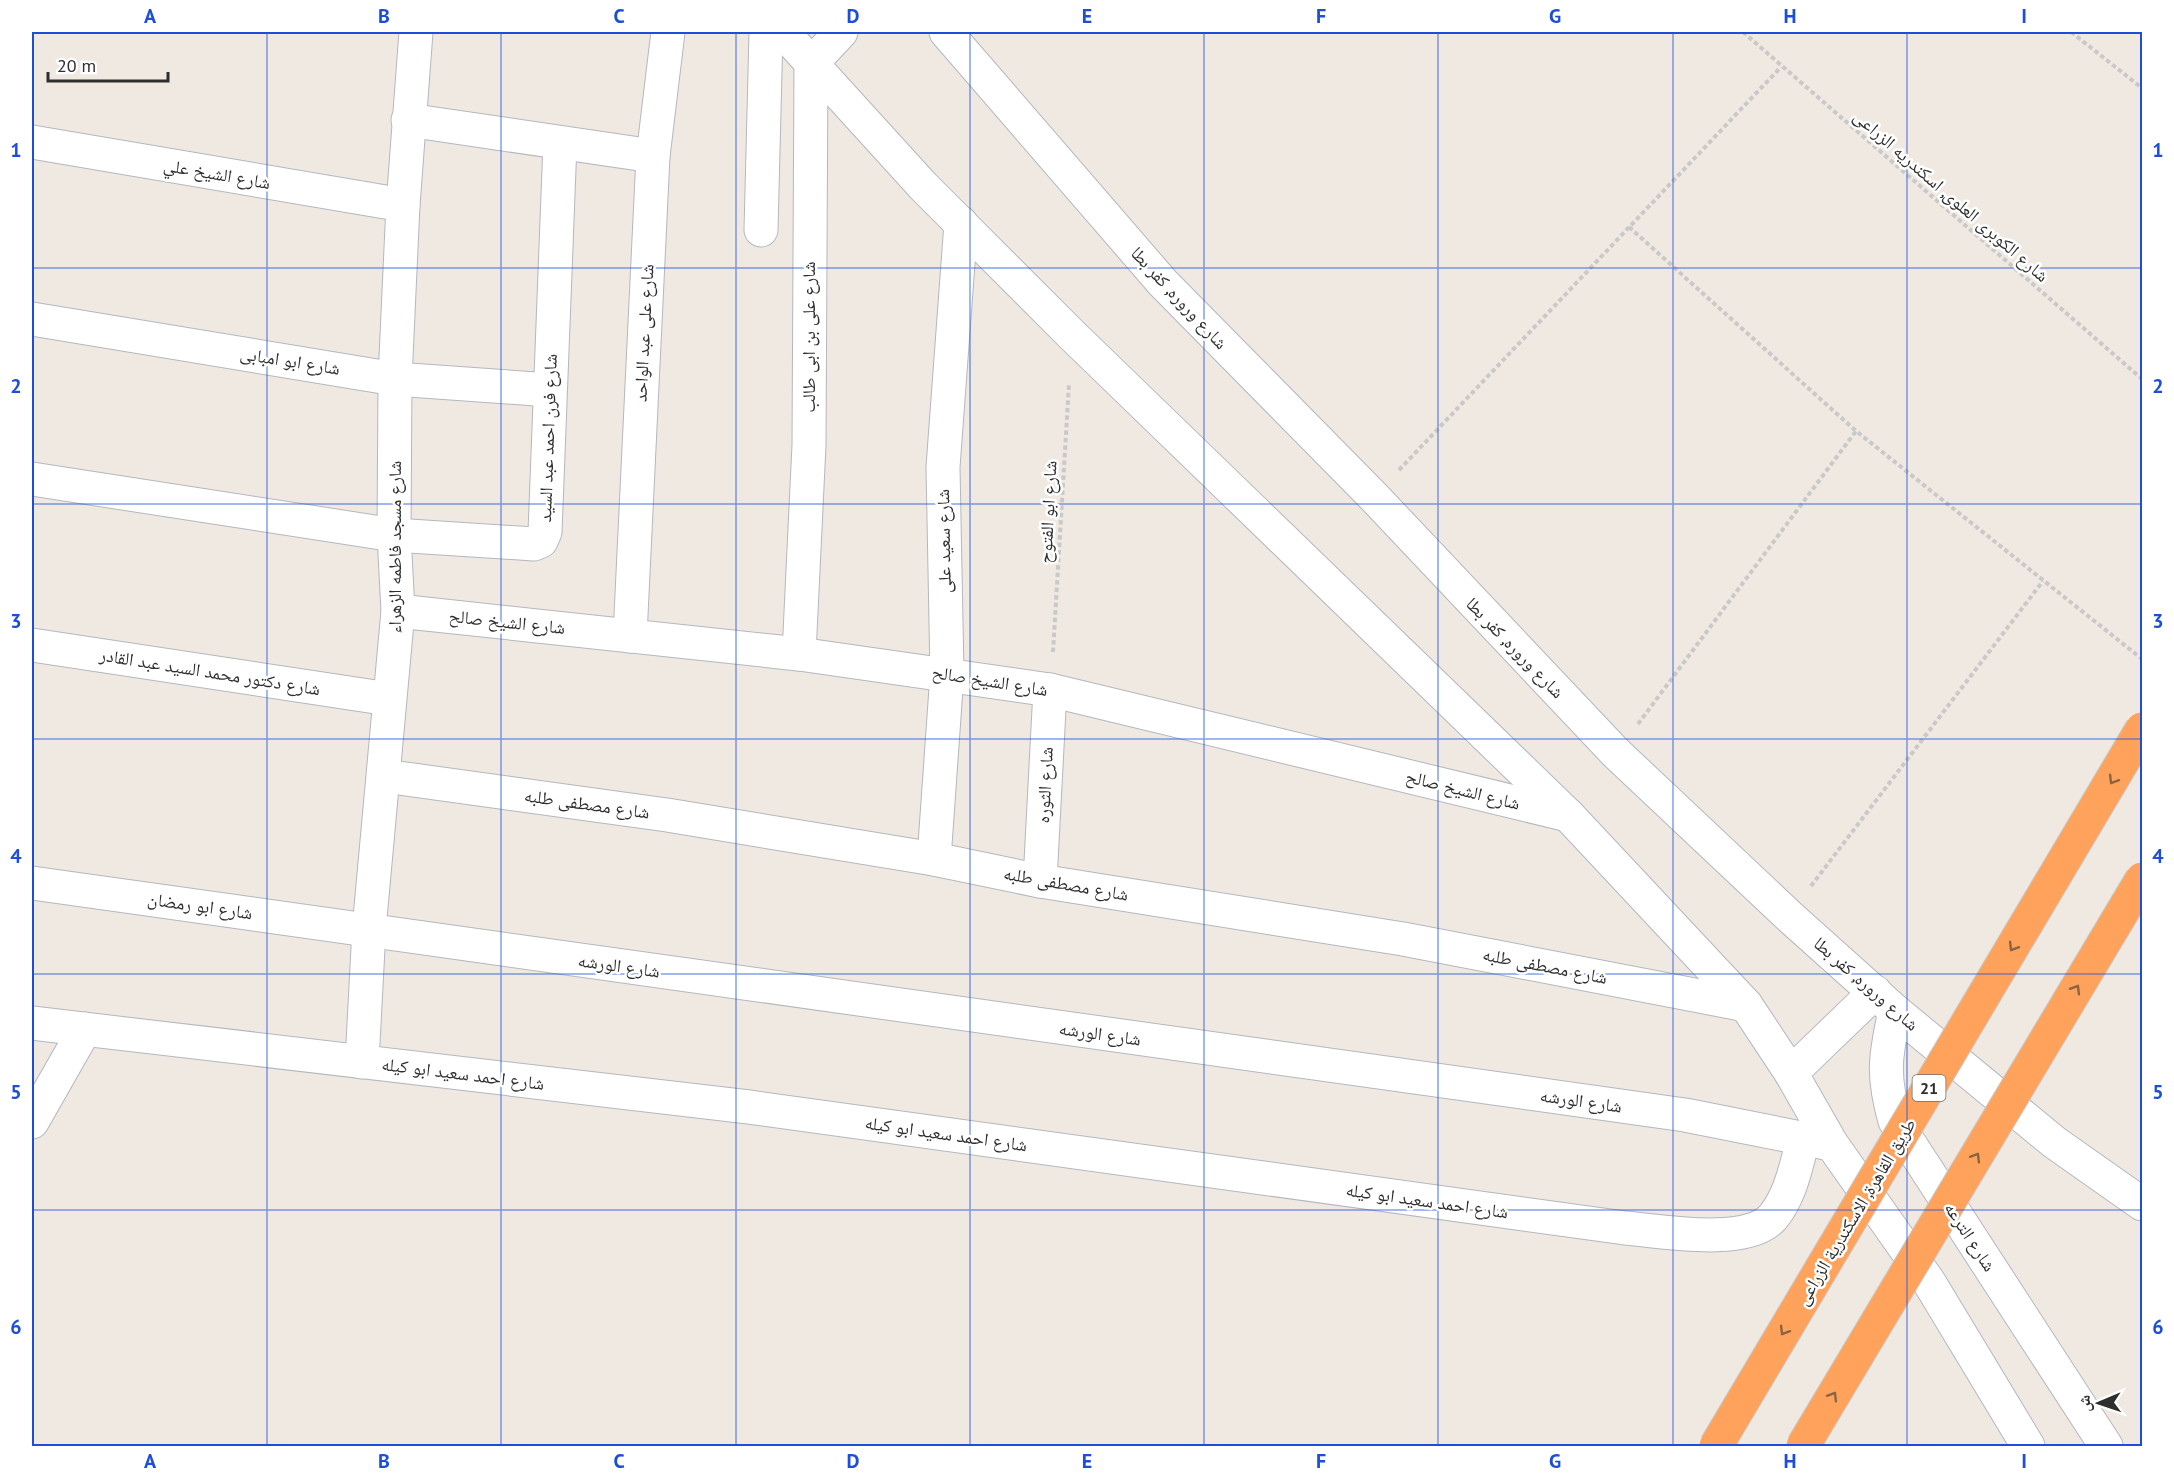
<svg xmlns="http://www.w3.org/2000/svg" width="2174" height="1478" viewBox="0 0 2174 1478" font-family="'PT Sans','Noto Naskh Arabic',sans-serif">
<style>
.lines{fill:none;stroke-linecap:round;stroke-linejoin:round}
.street-casing{stroke:#b4b7c1;stroke-width:35}
.secondary-casing{stroke:#b4b7c1;stroke-width:35}
.path{stroke:#c9c9c9;stroke-width:4;stroke-dasharray:4.5 3;stroke-linecap:butt}
.street{stroke:#fff;stroke-width:33}
.secondary{stroke:#fff;stroke-width:33}
.highway-bridge-casing{stroke:#c9c9c9;stroke-width:35;stroke-linecap:butt}
.highway-bridge{stroke:#ffa35c;stroke-width:33}
.oneway{stroke:#8c6343}
.grid{fill:none;stroke:#1d4ed8;stroke-width:1.5;stroke-opacity:0.55}
.labels{text-anchor:middle;stroke-width:5;stroke-linejoin:round;paint-order:stroke}
.shield{fill:#fff;stroke:#6d6d6d;stroke-width:1.5}
.shield-label{font-size:16px;font-weight:bold;fill:#2e2e2e}
.street-label{font-size:18px;fill:#2e2e2e;stroke:#fff}
.neatline{fill:none;stroke:#1d4ed8;stroke-width:2}
.grid-label{font-size:20px;text-anchor:middle;font-weight:bold;fill:#1d4ed8}
</style>
<rect width="100%" height="100%" fill="#efe9e1"/>
<g class="lines">
<g class="street-casing">
<g id="street">
<polyline points="783,32 923,186 1072,335 1569,816 1746,1005 1791,1073 1831,1143 1929,1282 2028,1446"/>
<polyline points="408,120 653,156"/>
<polyline points="32,142 403,205"/>
<polyline points="761,230 766,32"/>
<polyline points="32,319 395,379 550,390"/>
<polyline points="32,479 394,535 534,544 541,541 545,532 560,143"/>
<polyline points="398,611 799,654 1050,690 1568,815"/>
<polyline points="630,636 653,156 668,32"/>
<polyline points="32,645 389,699"/>
<polyline points="799,654 809,445 811,64 841,32"/>
<polyline points="384,776 667,815 934,859 1040,881 1403,939 1746,1005"/>
<polyline points="934,859 947,674 943,467 961,223"/>
<polyline points="1040,881 1050,690"/>
<polyline points="32,883 1685,1115 1826,1143"/>
<path d="M1895 1011C1885 1057 1882 1075 1895 1121L2106 1446"/>
<path d="M32 1023 749 1107 1625 1228C1661 1231 1747 1247 1773 1217 1791 1195 1796 1166 1803 1140"/>
<polyline points="362,1062 369,929 398,611 394,535 395,379 403,205 416,32"/>
<polyline points="32,1122 85,1029"/>
</g>
</g>
<g class="secondary-casing">
<g id="secondary">
<polyline points="946,32 1163,283 1374,497 1616,753 1789,916 1895,1011 2054,1142 2142,1204"/>
<polyline points="1791,1073 1875,992"/>
</g>
</g>
<g class="path">
<polyline points="1743,32 2142,379"/>
<polyline points="2071,32 2142,88"/>
<polyline points="1629,227 1856,431 2142,659"/>
<polyline points="1399,470 1781,67"/>
<polyline points="1053,652 1069,384"/>
<polyline points="1638,724 1856,431"/>
<polyline points="1811,886 2043,581"/>
</g>
<use href="#street" class="street"/>
<use href="#secondary" class="secondary"/>
<g class="highway-bridge-casing">
<g id="highway-bridge">
<polyline points="1716,1446 2142,729"/>
<polyline points="1803,1446 2142,879"/>
</g>
</g>
<use href="#highway-bridge" class="highway-bridge"/>
</g>
<defs><path id="oneway-chevron" d="M-2-3.5L2.5 0L-2 3.5" fill="none" stroke-width="1.6" stroke-linecap="round" stroke-linejoin="round" transform="scale(1.5)"/></defs>
<g class="oneway">
<use href="#oneway-chevron" transform="translate(2113 780) rotate(121)"/>
<use href="#oneway-chevron" transform="translate(2013 947) rotate(121)"/>
<use href="#oneway-chevron" transform="translate(2076 989) rotate(-59)"/>
<use href="#oneway-chevron" transform="translate(1976 1157) rotate(-59)"/>
<use href="#oneway-chevron" transform="translate(1784 1331) rotate(121)"/>
<use href="#oneway-chevron" transform="translate(1833 1396) rotate(-59)"/>
</g>
<path class="grid" d="M267 32V1446M501 32V1446M736 32V1446M970 32V1446M1204 32V1446M1438 32V1446M1673 32V1446M1907 32V1446M32 268H2142M32 504H2142M32 739H2142M32 974H2142M32 1210H2142"/>
<g class="labels">
<rect class="shield" x="1912.5" y="1075" width="33" height="26" rx="4.5"/>
<g class="shield-label">
<text x="1929" y="1094">21</text>
</g>
<g class="street-label">
<text transform="translate(217 174) rotate(10)" y="6">شارع الشيخ علي</text>
<text transform="translate(1951 196) rotate(41)" y="6">شارع الكوبرى العلوى, اسكندريه الزراعى</text>
<text transform="translate(1179 298) rotate(47)" y="6">شارع وروره, كفر بطا</text>
<text transform="translate(644 333) rotate(-87)" y="6">شارع على عبد الواحد</text>
<text transform="translate(809 337) rotate(-90)" y="6">شارع على بن ابى طالب</text>
<text transform="translate(290 361) rotate(9)" y="6">شارع ابو امبابى</text>
<text transform="translate(548 438) rotate(-88)" y="6">شارع فرن احمد عبد السيد</text>
<text transform="translate(1048 512) rotate(-87)" y="6">شارع ابو الفتوح</text>
<text transform="translate(944 541) rotate(-91)" y="6">شارع سعيد على</text>
<text transform="translate(395 547) rotate(-90)" y="6">شارع مسجد فاطمه الزهراء</text>
<text transform="translate(507 622) rotate(6)" y="6">شارع الشيخ صالح</text>
<text transform="translate(1515 648) rotate(46)" y="6">شارع وروره, كفر بطا</text>
<text transform="translate(210 672) rotate(9)" y="6">شارع دكتور محمد السيد عبد القادر</text>
<text transform="translate(990 681) rotate(9)" y="6">شارع الشيخ صالح</text>
<text transform="translate(1045 785) rotate(-87)" y="6">شارع الثوره</text>
<text transform="translate(1463 790) rotate(14)" y="6">شارع الشيخ صالح</text>
<text transform="translate(587 804) rotate(8)" y="6">شارع مصطفى طلبه</text>
<text transform="translate(1066 884) rotate(10)" y="6">شارع مصطفى طلبه</text>
<text transform="translate(200 906) rotate(8)" y="6">شارع ابو رمضان</text>
<text transform="translate(619 966) rotate(8)" y="6">شارع الورشه</text>
<text transform="translate(1545 966) rotate(11)" y="6">شارع مصطفى طلبه</text>
<text transform="translate(1866 984) rotate(41)" y="6">شارع وروره, كفر بطا</text>
<text transform="translate(1100 1034) rotate(8)" y="6">شارع الورشه</text>
<text transform="translate(463 1074) rotate(7)" y="6">شارع احمد سعيد ابو كيله</text>
<text transform="translate(1581 1101) rotate(8)" y="6">شارع الورشه</text>
<text transform="translate(946 1134) rotate(8)" y="6">شارع احمد سعيد ابو كيله</text>
<text transform="translate(1427 1201) rotate(8)" y="6">شارع احمد سعيد ابو كيله</text>
<text transform="translate(1856 1212) rotate(-59)" y="6">طريق القاهرة, الاسكندرية الزراعى</text>
<text transform="translate(1970 1237) rotate(57)" y="6">شارع الترعه</text>
</g>
</g>
<rect width="2174" height="1478" fill="none" stroke="#ffffff" stroke-width="66"/>
<g transform="translate(2099 1403) rotate(268)" stroke="#ffffff" stroke-width="4.5" paint-order="stroke">
<path d="M0-4.5L10 22L0 15L-10 22Z" fill="#2e2e2e"/>
<text y="-9" font-size="16" font-weight="bold" text-anchor="middle" fill="#2e2e2e">ش</text>
</g>
<path d="M48 72v9h120v-9" fill="none" stroke="#2e2e2e" stroke-width="3"/>
<text x="57" y="72" font-size="18" fill="#2e2e2e" stroke="#ffffff" stroke-width="4.5" paint-order="stroke">20 m</text>
<rect x="33" y="33" width="2108" height="1412" class="neatline"/>
<g class="grid-label">
<text x="150" y="23">A</text>
<text x="384" y="23">B</text>
<text x="619" y="23">C</text>
<text x="853" y="23">D</text>
<text x="1087" y="23">E</text>
<text x="1321" y="23">F</text>
<text x="1555" y="23">G</text>
<text x="1790" y="23">H</text>
<text x="2024" y="23">I</text>
<text x="16" y="157">1</text>
<text x="2158" y="157">1</text>
<text x="16" y="393">2</text>
<text x="2158" y="393">2</text>
<text x="16" y="628">3</text>
<text x="2158" y="628">3</text>
<text x="16" y="863">4</text>
<text x="2158" y="863">4</text>
<text x="16" y="1099">5</text>
<text x="2158" y="1099">5</text>
<text x="16" y="1334">6</text>
<text x="2158" y="1334">6</text>
<text x="150" y="1468">A</text>
<text x="384" y="1468">B</text>
<text x="619" y="1468">C</text>
<text x="853" y="1468">D</text>
<text x="1087" y="1468">E</text>
<text x="1321" y="1468">F</text>
<text x="1555" y="1468">G</text>
<text x="1790" y="1468">H</text>
<text x="2024" y="1468">I</text>
</g>
</svg>
